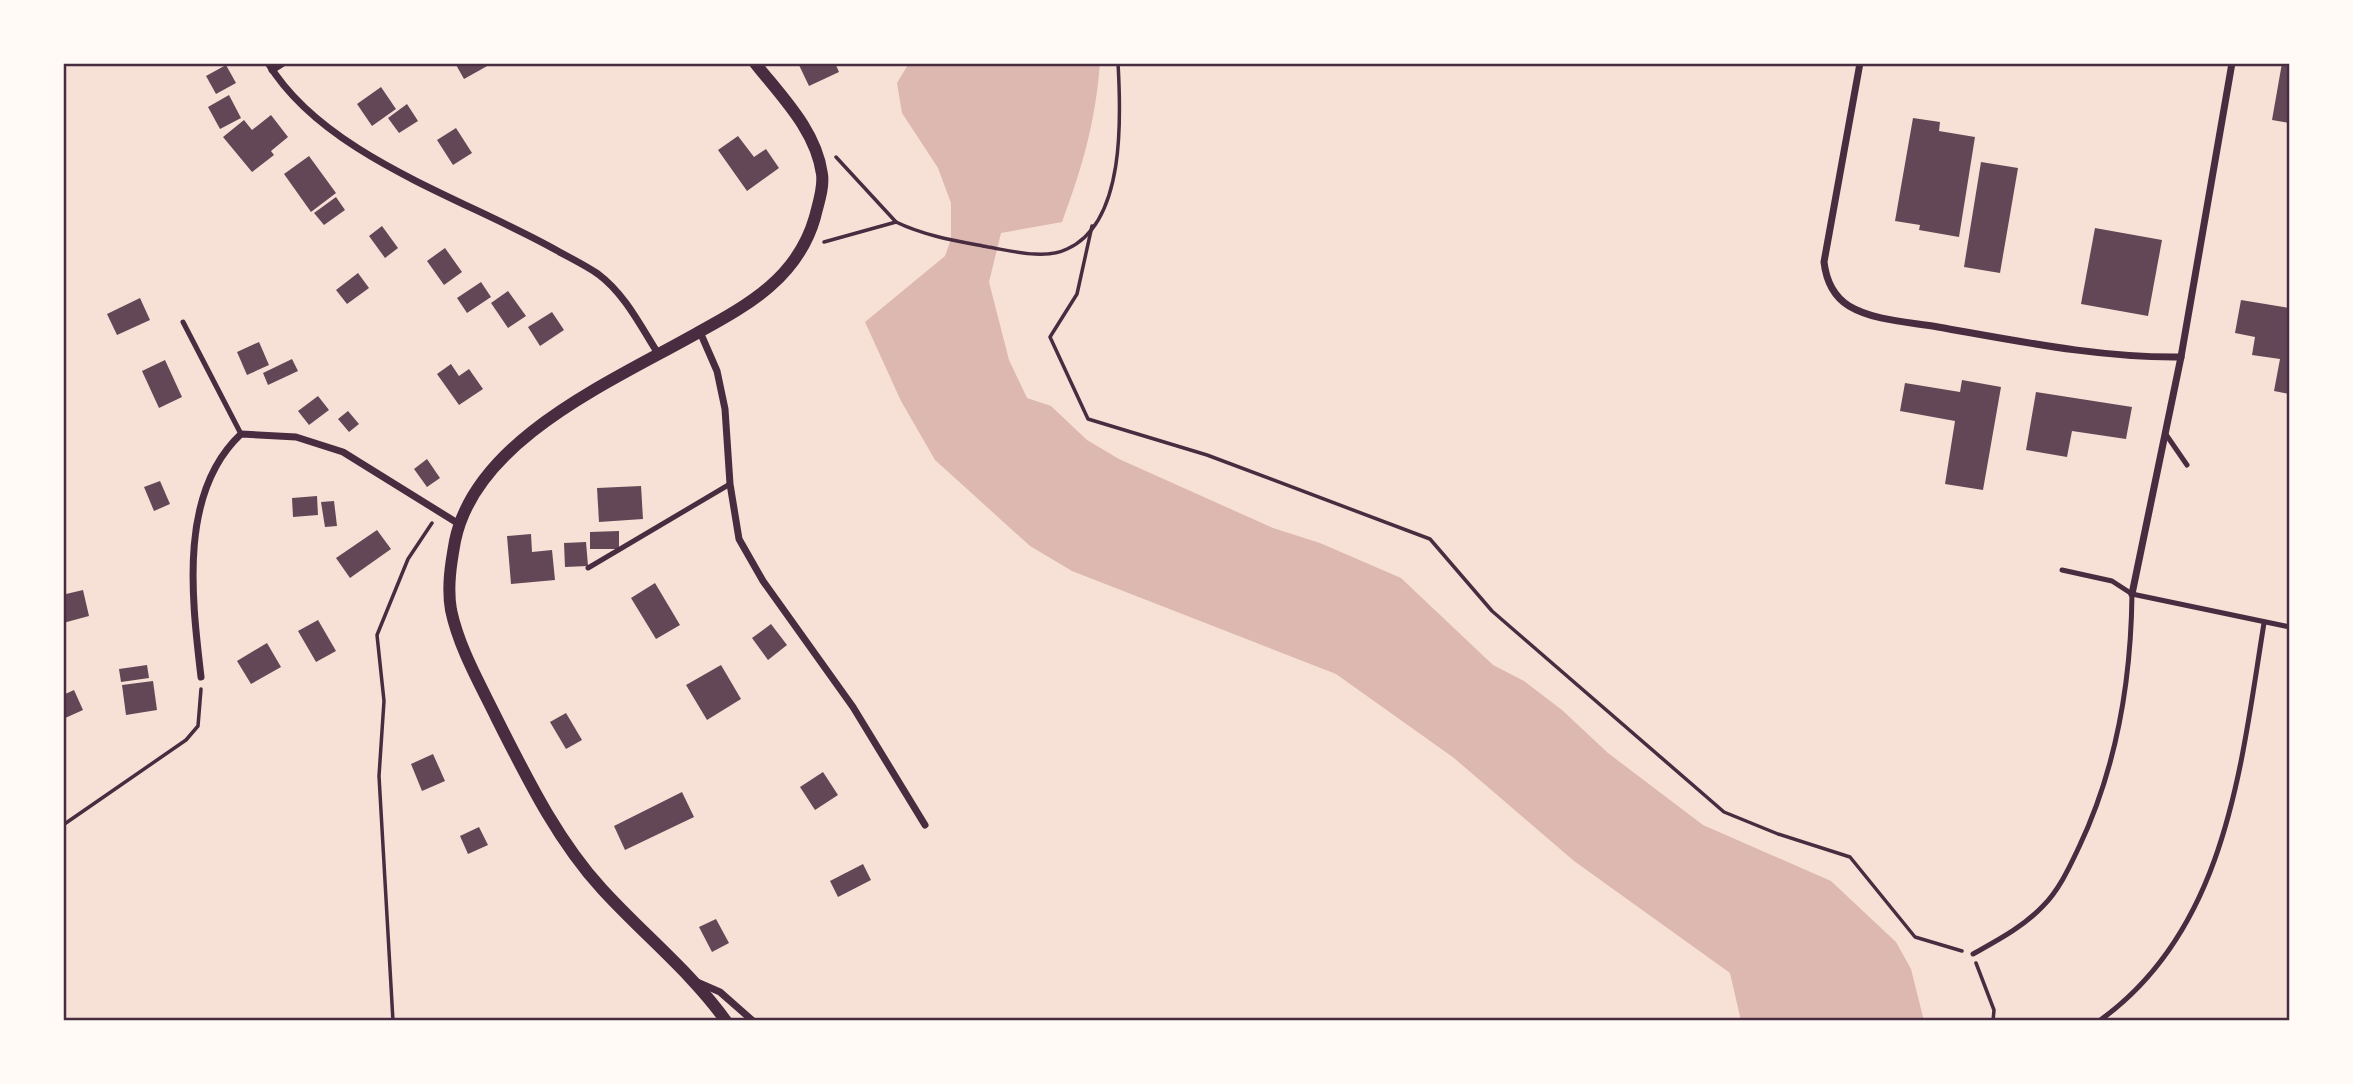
<svg xmlns="http://www.w3.org/2000/svg" width="2353" height="1084" viewBox="0 0 2353 1084" font-family="'Work Sans',sans-serif">
<style>
.water{fill:#dcb8b0}
.building{fill:#644757}
.lines{fill:none;stroke-linecap:round;stroke-linejoin:round}
.path{stroke:#4a2c40;stroke-width:3.5}
.service{stroke:#4a2c40;stroke-width:5}
.minor{stroke:#4a2c40;stroke-width:7}
.tertiary{stroke:#4a2c40;stroke-width:12}
.neatline{fill:none;stroke:#4a2c40;stroke-width:2.5}
</style>
<rect width="100%" height="100%" fill="#f7e1d7"/>
<path class="water" d="M909 63H1100C1095 124 1083 165 1062 222L1001 233 989 282 1009 360 1027 398 1051 406 1087 440 1119 459 1273 528 1320 543 1401 578 1493 665 1524 681 1562 710 1608 753 1703 825 1831 881 1896 942 1911 969 1924 1021H1741L1730 973 1574 861 1454 758 1336 674 1072 571 1030 546 935 460 901 401 865 322 945 256 951 239V203L938 168 902 113 897 83Z"/>
<g class="building">
<polygon points="455,63 488,63 489,65 464,79"/>
<polygon points="798,63 835,63 839,72 809,86"/>
<polygon points="2282,63 2290,63 2290,123 2272,120"/>
<polygon points="226,65 236,83 216,94 206,76"/>
<polygon points="381,87 396,109 372,126 357,104"/>
<polygon points="229,95 241,118 220,129 208,107"/>
<polygon points="407,104 418,121 399,133 388,118"/>
<polygon points="271,115 288,137 271,151 274,155 252,172 223,137 244,120 252,130"/>
<polygon points="1913,118 1940,122 1939,131 1975,137 1959,237 1919,230 1920,225 1895,221"/>
<polygon points="456,128 472,153 453,165 437,140"/>
<polygon points="738,136 754,157 766,149 779,168 747,191 718,150"/>
<polygon points="309,156 336,193 311,212 284,174"/>
<polygon points="1981,162 2018,168 2000,273 1964,267"/>
<polygon points="336,197 345,210 324,225 314,213"/>
<polygon points="382,226 398,248 385,258 369,236"/>
<polygon points="2095,228 2162,240 2148,316 2081,304"/>
<polygon points="445,248 462,272 444,285 427,261"/>
<polygon points="358,273 369,288 347,304 336,290"/>
<polygon points="481,282 491,297 467,313 457,298"/>
<polygon points="508,291 526,316 508,328 491,303"/>
<polygon points="140,298 150,320 117,335 107,314"/>
<polygon points="2241,300 2290,308 2290,394 2274,391 2280,359 2252,355 2255,337 2235,333"/>
<polygon points="552,312 564,330 540,346 528,327"/>
<polygon points="259,342 269,365 247,375 237,352"/>
<polygon points="292,359 298,371 268,385 263,373"/>
<polygon points="165,360 182,397 159,408 142,371"/>
<polygon points="451,364 459,376 469,369 483,389 459,405 437,374"/>
<polygon points="1962,380 2001,387 1983,490 1945,484 1955,421 1900,411 1905,383 1960,392"/>
<polygon points="2036,392 2132,407 2126,439 2072,431 2067,457 2026,450"/>
<polygon points="318,396 329,410 309,425 298,411"/>
<polygon points="348,411 359,424 349,432 338,419"/>
<polygon points="427,459 440,478 427,487 414,469"/>
<polygon points="160,481 170,504 154,511 144,487"/>
<polygon points="641,486 643,519 599,522 597,488"/>
<polygon points="317,496 318,515 293,517 292,498"/>
<polygon points="334,501 337,526 325,527 321,502"/>
<polygon points="377,530 391,549 350,578 336,558"/>
<polygon points="619,531 619,549 590,549 590,532"/>
<polygon points="531,534 532,552 552,550 555,580 511,584 507,536"/>
<polygon points="586,542 588,566 565,567 564,543"/>
<polygon points="655,583 680,625 656,639 631,598"/>
<polygon points="63,588 66,594 83,590 89,616 63,623"/>
<polygon points="318,620 336,651 316,662 298,631"/>
<polygon points="771,624 787,645 768,660 752,638"/>
<polygon points="267,643 281,667 251,684 237,661"/>
<polygon points="147,665 149,678 121,682 119,669"/>
<polygon points="721,665 741,699 707,720 686,685"/>
<polygon points="153,681 157,710 126,715 122,685"/>
<polygon points="74,690 83,710 63,719 63,695"/>
<polygon points="566,713 582,740 566,749 550,722"/>
<polygon points="433,754 445,781 422,791 411,764"/>
<polygon points="823,772 838,795 815,810 800,787"/>
<polygon points="682,792 694,817 625,850 614,826"/>
<polygon points="479,827 488,845 468,854 460,836"/>
<polygon points="863,864 871,880 838,897 830,881"/>
<polygon points="716,919 729,943 712,952 699,927"/>
</g>
<g class="lines">
<g class="path">
<path d="M836 157 896 222C925 236 957 241 988 247 1012 251 1045 260 1067 249 1126 223 1121 115 1118 63"/>
<polyline points="1092,226 1077,294 1050,337 1088,419 1207,455 1430,539 1492,611 1724,812 1778,834 1850,857 1915,937 1962,951"/>
<polyline points="824,242 896,222"/>
<polyline points="63,825 186,740 198,726 201,689"/>
<polyline points="1976,963 1994,1010 1993,1021"/>
<polyline points="393,1021 379,776 384,701 377,635 408,559 432,523"/>
</g>
<g class="service">
<polyline points="183,322 241,434"/>
<polyline points="2165,433 2187,465"/>
<polyline points="588,568 730,484"/>
<polyline points="2062,570 2112,581 2132,594 2290,627"/>
<path d="M1973 954C1998 940 2023 927 2043 906 2059 890 2069 868 2079 847 2117 767 2131 682 2132 594"/>
<path d="M2099 1021C2227 930 2241 765 2264 623"/>
</g>
<g class="minor">
<path d="M268 63C324 156 464 198 556 250 570 258 585 265 598 274 625 294 641 327 659 355"/>
<path d="M1860 63 1824 262C1826 279 1833 296 1849 306 1874 321 1910 322 1938 327 2018 341 2099 358 2181 357"/>
<polyline points="272,70 283,63"/>
<polyline points="700,332 717,371 725,409 730,484 739,539 763,581 853,707 925,825"/>
<polyline points="2132,594 2181,357 2232,63"/>
<path d="M201 677C192 599 178 493 241 434L296 437 343 452 459 524"/>
<polyline points="697,982 720,992 753,1021"/>
</g>
<path class="tertiary" d="M726 1021C691 972 643 934 602 889 557 840 527 778 497 719 480 684 459 648 451 610 447 587 451 563 455 541 476 438 615 380 699 332 750 304 798 277 815 217 818 204 824 188 822 174 816 130 781 96 755 63"/>
</g>
<rect width="2353" height="1084" fill="none" stroke="#fffaf5" stroke-width="130"/>
<rect x="65" y="65" width="2223" height="954" class="neatline"/>
</svg>
